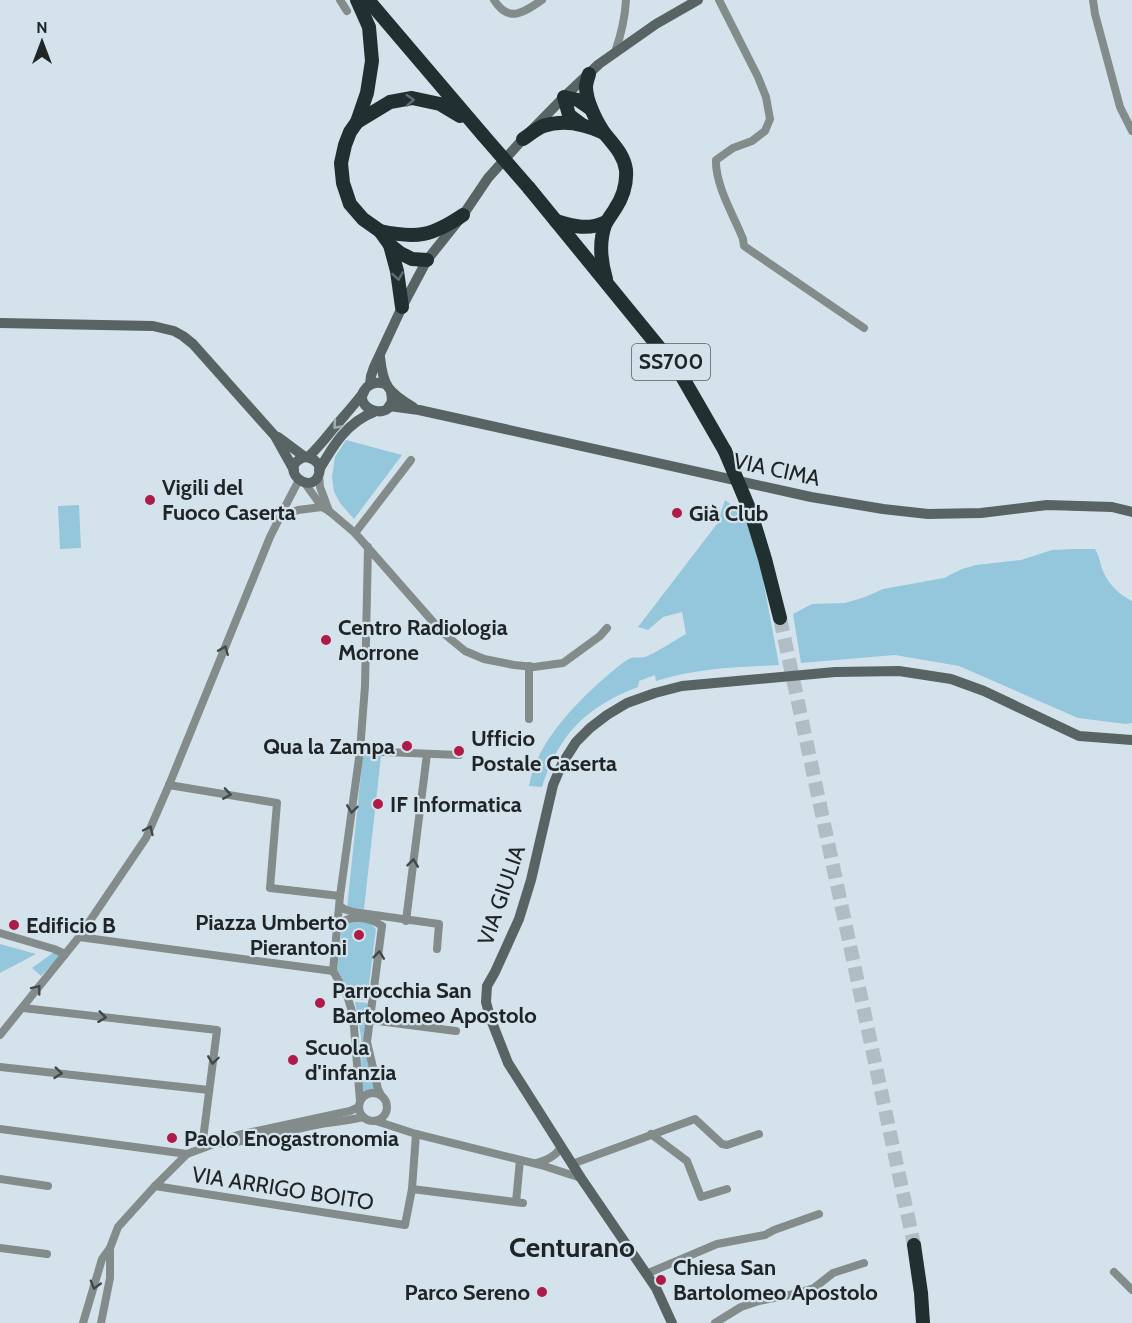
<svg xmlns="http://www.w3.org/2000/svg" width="1132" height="1323" viewBox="0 0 1132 1323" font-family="Cabin,sans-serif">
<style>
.green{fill:#94c6dc}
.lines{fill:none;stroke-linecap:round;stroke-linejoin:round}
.highway-tunnel{stroke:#b0bdc4;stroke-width:14;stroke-dasharray:14 7;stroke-linecap:butt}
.street{stroke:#838b8b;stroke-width:8}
.secondary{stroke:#586363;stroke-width:10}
.highway{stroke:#202f2f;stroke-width:14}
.highway-bridge{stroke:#202f2f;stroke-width:14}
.oneway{stroke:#5f6e71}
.oneway2{stroke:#a2b0b5}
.oneway3{stroke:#42484a}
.poi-dot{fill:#ae1b49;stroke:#d4e3eb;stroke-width:2}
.labels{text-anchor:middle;stroke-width:4.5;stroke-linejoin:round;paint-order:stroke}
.shield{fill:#d4e3eb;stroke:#555d62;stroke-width:1.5}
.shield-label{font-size:21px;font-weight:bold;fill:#1f2427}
.street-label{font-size:22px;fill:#1f2427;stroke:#d4e3eb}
.poi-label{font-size:22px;font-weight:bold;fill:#1f2427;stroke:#d4e3eb;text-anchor:start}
.district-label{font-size:28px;font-weight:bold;fill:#1f2427;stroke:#d4e3eb}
</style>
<rect width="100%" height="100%" fill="#d4e3eb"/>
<g class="green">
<polygon points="346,440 402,455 354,519 340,503 334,492 332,477 335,457"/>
<path d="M725 500 745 515 762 574 779 665C738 667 696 668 656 681L655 675 639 681 638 687C586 707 559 734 542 787L529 786C536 745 571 708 601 681 609 674 622 662 631 658 635 657 640 658 645 657 656 653 675 640 686 634L682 612 663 617 648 630 638 627 717 524Z"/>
<polygon points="79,505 81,548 60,549 58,506"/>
<path d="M1072 549H1095C1100 557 1100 565 1104 573 1109 585 1120 595 1132 601V723L1126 724 1078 718 959 666 895 655 801 663 793 614 812 604 845 603 865 597 883 589 944 578 962 569 976 565 1021 560 1052 550Z"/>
<polygon points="363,755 381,756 364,909 347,908"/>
<polygon points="351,921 370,923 376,929 368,992 350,991 337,971 342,925"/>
<polygon points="0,944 36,954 0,973"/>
<polygon points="54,952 61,955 41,976 32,968"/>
<polygon points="355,1002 368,1003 365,1042 375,1091 367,1091 362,1093 361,1036"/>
</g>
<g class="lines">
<polyline class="highway-tunnel" points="780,618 914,1245"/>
<g class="street">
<polyline points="340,0 347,11"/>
<path d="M494 0C509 24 524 12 542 0"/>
<path d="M719 0 758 77 766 97 770 119 765 131 752 141 733 148 716 160C715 185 734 216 743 239L744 246 864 328"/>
<polyline points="1093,0 1095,14 1120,107 1132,131"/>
<path d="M615 52C621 35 625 19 626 0"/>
<polyline points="319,475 320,487 329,511"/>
<polyline points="304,482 322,507 329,511 355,533 442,632 465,651 484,659 514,665 534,667 563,663 600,636 607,628"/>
<polyline points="281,517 298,510 322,507"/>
<polyline points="355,533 411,460"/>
<polyline points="529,666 529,719"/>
<polyline points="360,751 459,755"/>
<polyline points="169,785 277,803 270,888 340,896"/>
<polyline points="340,906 344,909 353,912 439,924 437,949"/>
<polyline points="406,921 427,754"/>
<path d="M338 925C349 914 371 917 382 926"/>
<polyline points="0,933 54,949 65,954"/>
<polyline points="79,937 333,971"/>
<polyline points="347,995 374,996"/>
<polyline points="23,1008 217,1030 202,1147"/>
<polyline points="370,1020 456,1031"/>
<polyline points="0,1035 79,937 146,838 169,785 270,537 289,499 299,480"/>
<polyline points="0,1067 209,1090"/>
<circle cx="373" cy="1107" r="14"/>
<polyline points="381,1095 378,1089 367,1042 382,926"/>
<polyline points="360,1101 353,1015 347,995 333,971 340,896 360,751 365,686 368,547"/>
<polyline points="376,1121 416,1134 541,1165 581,1178"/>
<polyline points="0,1129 187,1154"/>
<polyline points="651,1134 687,1161 701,1197 727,1189"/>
<path d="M223 1144C255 1140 285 1131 316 1125 332 1122 347 1121 363 1117"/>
<path d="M536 1163C547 1160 554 1157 561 1148"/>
<polyline points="572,1164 695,1119 722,1144 727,1145 759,1134"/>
<polyline points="0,1179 48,1186"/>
<polyline points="155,1186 405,1225 412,1189 416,1134"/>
<polyline points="412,1189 523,1203"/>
<polyline points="516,1202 520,1160"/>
<polyline points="0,1248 47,1254"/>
<polyline points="1114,1272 1132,1290"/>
<polyline points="646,1274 717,1244 765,1235 774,1230 819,1214"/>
<polyline points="83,1323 102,1259 110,1248 118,1227 155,1186 187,1154 238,1135 350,1111 359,1107"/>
<polyline points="101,1323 110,1278 110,1248"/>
<polyline points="715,1323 741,1307 759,1301 794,1294 814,1288 833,1273 864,1263"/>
</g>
<g class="secondary">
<polyline points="0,323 153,326 174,331 183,336 193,344 275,436 294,470"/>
<path d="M380 357C383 386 388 392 413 407"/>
<path d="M385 384C378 382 372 382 367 387 346 409 399 426 391 392"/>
<polyline points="370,385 371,376 374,367 402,307 427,260 463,215 488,178 523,139 564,97 599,64 656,24 698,0"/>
<polyline points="389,406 419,410 811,497 883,509 928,514 981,513 1047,505 1112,507 1132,512"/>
<path d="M278 437 305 457C314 458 322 464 319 474 311 498 275 467 305 457"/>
<path d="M308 457C318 448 325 439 333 429 344 416 354 405 364 392"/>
<path d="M319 470C333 446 347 422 374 412"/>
<polyline points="672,1323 656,1288 581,1178 508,1063 490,1017 486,1002 487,986 495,972 519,919 531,880 553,785 562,764 576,742 590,728 607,715 627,703 655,693 682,686 835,672 899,671 951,679 984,691 1079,736 1132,740"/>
</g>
<g class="highway">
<polyline points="357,0 369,27 372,61 367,93 357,122 350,132 345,145 341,163 343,183 350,204 363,219 380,231 390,245 400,253 412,259 427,260"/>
<polyline points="368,0 483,135"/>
<path d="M589 74C588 78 586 83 586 87 586 101 597 123 605 134 614 145 624 155 626 170 627 184 623 197 615 209 612 214 608 219 605 225 599 242 601 262 606 279"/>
<polyline points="357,122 390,102 412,98 440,104 460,116"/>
<polyline points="581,124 569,115 564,97 578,100 591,109"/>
<path d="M523 139C529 135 536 129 543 126 564 119 585 124 604 133"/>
<polyline points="529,188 680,373 725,451"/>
<path d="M556 221C574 227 589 230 606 222"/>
<path d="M380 231C417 239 432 236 463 215"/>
<polyline points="390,245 397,271 402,307"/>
<polyline points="751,513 765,559 780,618"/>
<polyline points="914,1245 921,1293 923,1323"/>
</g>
<g class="highway-bridge">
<polyline points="483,135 529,188"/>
<polyline points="725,451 751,513"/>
</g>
</g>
<defs><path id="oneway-chevron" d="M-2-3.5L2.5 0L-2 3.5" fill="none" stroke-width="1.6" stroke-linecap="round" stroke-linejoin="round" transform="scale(1.5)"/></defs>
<g class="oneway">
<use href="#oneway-chevron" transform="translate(410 100) rotate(-3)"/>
<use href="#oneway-chevron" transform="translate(398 276) rotate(81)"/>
</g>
<use class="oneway2" href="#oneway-chevron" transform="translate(337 425) rotate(131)"/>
<g class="oneway3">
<use href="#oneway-chevron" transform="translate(224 650) rotate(-68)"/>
<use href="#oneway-chevron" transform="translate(227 794) rotate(9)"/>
<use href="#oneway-chevron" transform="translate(352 809) rotate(98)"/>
<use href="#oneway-chevron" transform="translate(149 830) rotate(-65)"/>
<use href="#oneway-chevron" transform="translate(413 863) rotate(-83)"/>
<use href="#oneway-chevron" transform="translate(379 955) rotate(-83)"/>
<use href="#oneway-chevron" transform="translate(37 989) rotate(-52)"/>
<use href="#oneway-chevron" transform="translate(102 1017) rotate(7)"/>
<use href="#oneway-chevron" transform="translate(213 1060) rotate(98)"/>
<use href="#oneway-chevron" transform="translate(58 1073) rotate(6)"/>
<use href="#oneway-chevron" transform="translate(95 1285) rotate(106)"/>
</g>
<g class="poi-dot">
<circle cx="150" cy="500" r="6"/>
<circle cx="677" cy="513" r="6"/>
<circle cx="326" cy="640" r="6"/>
<circle cx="407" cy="746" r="6"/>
<circle cx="459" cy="751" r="6"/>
<circle cx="378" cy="804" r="6"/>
<circle cx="14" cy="925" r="6"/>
<circle cx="359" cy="935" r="6"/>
<circle cx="320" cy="1003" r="6"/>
<circle cx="293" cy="1060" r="6"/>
<circle cx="172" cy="1138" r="6"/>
<circle cx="661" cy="1280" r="6"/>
<circle cx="542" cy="1292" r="6"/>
</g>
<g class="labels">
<rect class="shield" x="632" y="344" width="78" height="36" rx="4.5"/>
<g class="shield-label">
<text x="671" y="369">SS700</text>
</g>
<g class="street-label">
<text transform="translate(777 469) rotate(12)" y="8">VIA CIMA</text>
<text transform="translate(501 895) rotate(-71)" y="8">VIA GIULIA</text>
<text transform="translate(283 1188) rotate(9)" y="8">VIA ARRIGO BOITO</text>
</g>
<g class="poi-label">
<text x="162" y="495">Vigili del<tspan x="162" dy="25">Fuoco Caserta</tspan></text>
<text x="689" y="521">Già Club</text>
<text x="338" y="635">Centro Radiologia<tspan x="338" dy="25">Morrone</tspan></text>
<text x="471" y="746">Ufficio<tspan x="471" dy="25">Postale Caserta</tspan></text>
<text x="395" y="754" text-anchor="end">Qua la Zampa</text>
<text x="390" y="812">IF Informatica</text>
<text x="347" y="930" text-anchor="end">Piazza Umberto<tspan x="347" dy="25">Pierantoni</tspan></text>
<text x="26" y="933">Edificio B</text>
<text x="332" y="998">Parrocchia San<tspan x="332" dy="25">Bartolomeo Apostolo</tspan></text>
<text x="305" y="1055">Scuola<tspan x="305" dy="25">d'infanzia</tspan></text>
<text x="184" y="1146">Paolo Enogastronomia</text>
<text x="673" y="1275">Chiesa San<tspan x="673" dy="25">Bartolomeo Apostolo</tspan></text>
<text x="530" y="1300" text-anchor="end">Parco Sereno</text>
</g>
<g class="district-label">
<text x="572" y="1257">Centurano</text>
</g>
</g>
<g transform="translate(42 42)" stroke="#d4e3eb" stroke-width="4.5" paint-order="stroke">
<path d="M0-4.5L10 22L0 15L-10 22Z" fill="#1f2427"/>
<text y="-9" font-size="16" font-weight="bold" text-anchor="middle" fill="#1f2427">N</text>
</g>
</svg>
